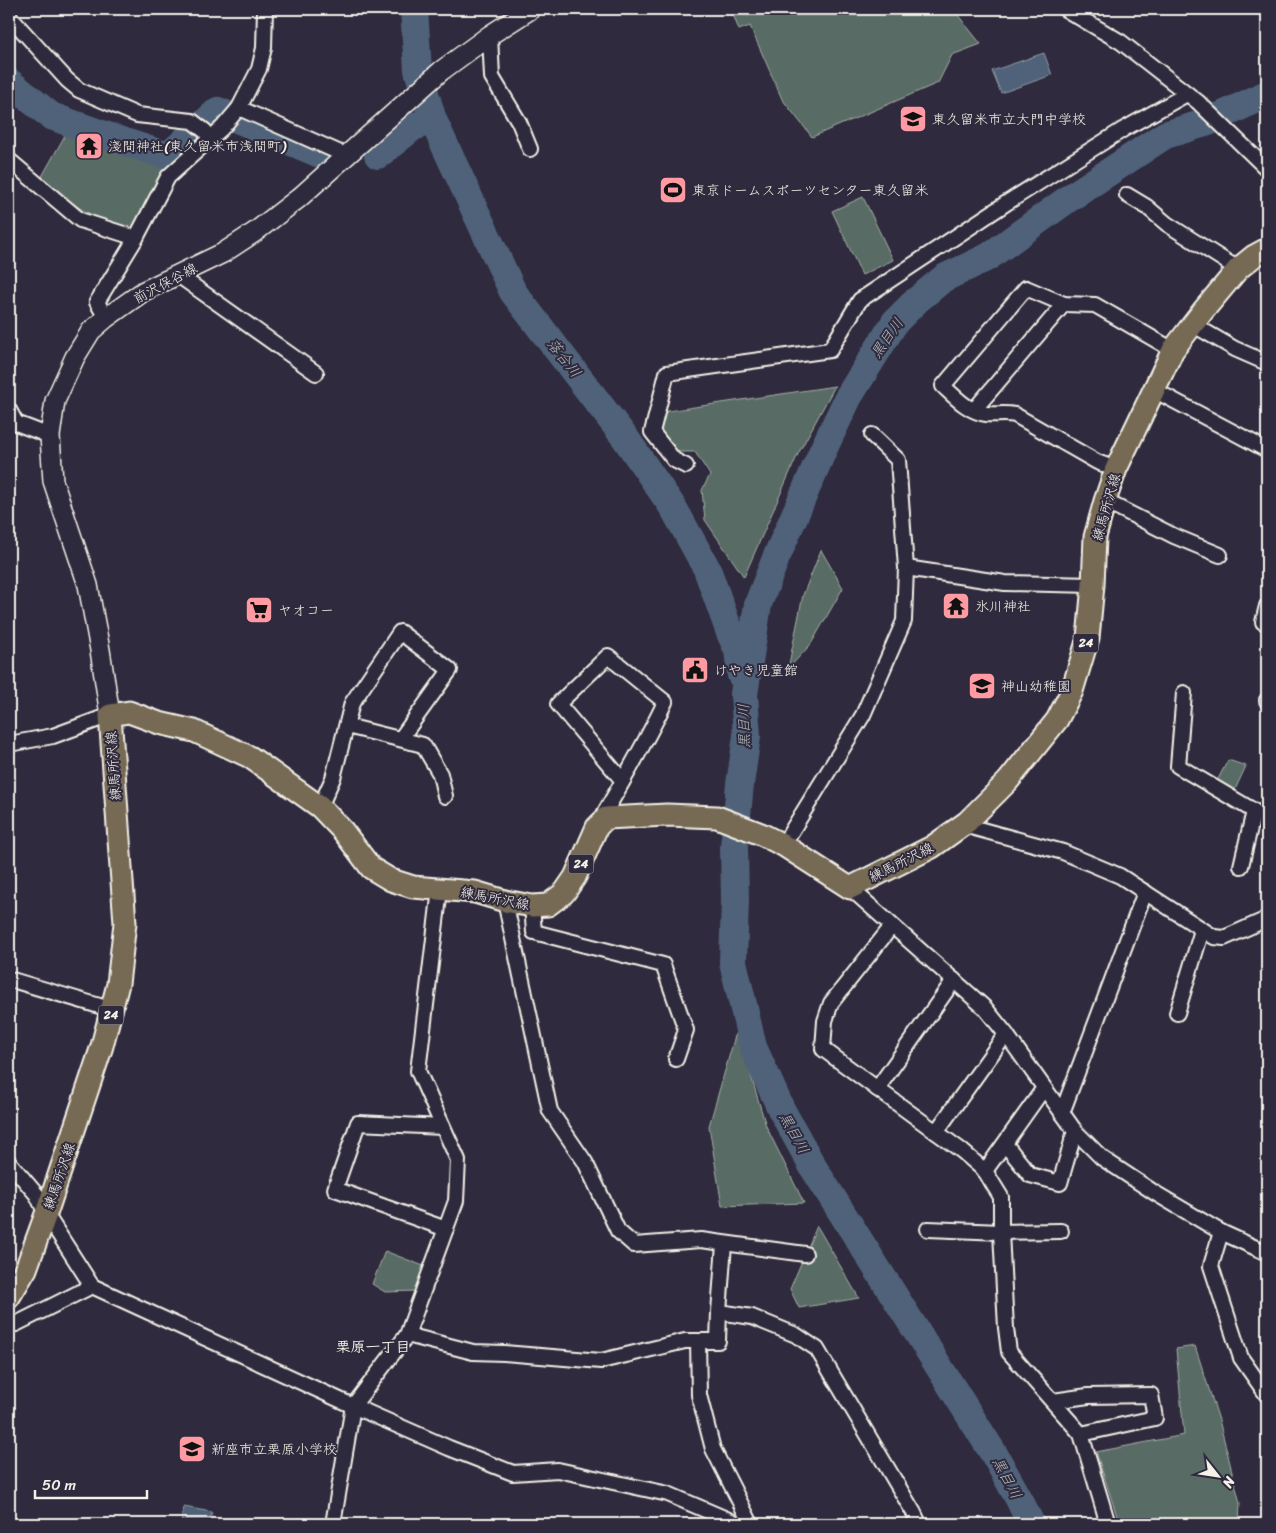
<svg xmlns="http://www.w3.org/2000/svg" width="1276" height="1533" viewBox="0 0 1276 1533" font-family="Sriracha,'Klee One',sans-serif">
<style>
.green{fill:#596c65;stroke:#a6aea6}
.water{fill:#4f627a;stroke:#919ba6}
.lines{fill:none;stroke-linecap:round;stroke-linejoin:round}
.river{stroke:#4f627a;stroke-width:28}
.street-casing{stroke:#f4f1e8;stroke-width:18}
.secondary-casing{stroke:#f4f1e8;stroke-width:22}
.primary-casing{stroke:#f4f1e8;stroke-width:25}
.street{stroke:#2f2a3d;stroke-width:14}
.secondary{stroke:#2f2a3d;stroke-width:19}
.primary{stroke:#766a54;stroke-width:21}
.labels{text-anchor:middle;stroke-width:4;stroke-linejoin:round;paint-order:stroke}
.shield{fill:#2f2a3d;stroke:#b9b5b5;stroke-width:1}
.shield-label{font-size:12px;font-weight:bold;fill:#f4f1e8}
.poi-label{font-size:14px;fill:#f4f1e8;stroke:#2f2a3d;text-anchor:start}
.street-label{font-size:14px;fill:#f4f1e8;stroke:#2f2a3d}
.water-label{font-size:15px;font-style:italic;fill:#b2b8bc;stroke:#2f2a3d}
.neighbourhood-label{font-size:15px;font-weight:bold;fill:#f4f1e8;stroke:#2f2a3d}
</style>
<rect width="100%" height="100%" fill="#2f2a3d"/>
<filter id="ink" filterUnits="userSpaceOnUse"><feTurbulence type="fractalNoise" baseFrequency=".02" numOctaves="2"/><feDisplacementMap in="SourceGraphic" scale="10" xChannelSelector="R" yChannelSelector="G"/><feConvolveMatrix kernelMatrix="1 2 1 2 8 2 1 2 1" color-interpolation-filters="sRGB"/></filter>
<g filter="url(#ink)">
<g class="green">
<polygon points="731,9 953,9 981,44 952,55 938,83 812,137 782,99 750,26 739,30"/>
<path d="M69 128 175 162C156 181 146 203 135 226L127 230 84 211 40 180Z"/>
<polygon points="863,197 893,260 862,275 832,211"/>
<polygon points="835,386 798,454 744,577 705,520 702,490 710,475 695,452 677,452 658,428 661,412"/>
<polygon points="821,550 843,588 811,644 788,669 803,595"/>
<polygon points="1228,760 1246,766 1234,792 1217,781"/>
<polygon points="737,1029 766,1126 804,1203 722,1206 709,1126"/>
<polygon points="817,1226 859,1298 799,1308 790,1289"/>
<polygon points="385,1251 426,1267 417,1291 385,1292 372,1284"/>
<polygon points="1195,1346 1219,1420 1240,1503 1239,1524 1118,1524 1117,1516 1096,1452 1184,1435 1176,1349"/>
</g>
<g class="water">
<polygon points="1044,53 1052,75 1001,93 992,71"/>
<polygon points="184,1507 212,1512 209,1524 181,1524"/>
</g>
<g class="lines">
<g class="river">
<polyline points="414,9 418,70 433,120 513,292 626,439 674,509 707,569 730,633 738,650 741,675"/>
<polyline points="9,82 51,116 116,139 168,156 218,111 320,154"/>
<polyline points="378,155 413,127 433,120"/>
<polyline points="1031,1524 1019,1499 994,1454 813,1167 781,1109 753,1047 733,962 735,900 734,847 740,784 747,736 744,694 758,604 776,558 824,448 849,396 895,322 916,301 944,278 988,257 1068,199 1165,135 1208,122 1267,94"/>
</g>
<g class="street-casing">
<g id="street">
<polyline points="1065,9 1121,42 1198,102 1267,169"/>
<polyline points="9,16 67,80 79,90 137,115 192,121 205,131 210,138"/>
<polyline points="490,35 492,77 519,122 530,149"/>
<polyline points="239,108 347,156"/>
<polyline points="9,160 80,220 136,238"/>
<polyline points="1127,195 1147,207 1167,224 1238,269"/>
<polyline points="178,275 316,373"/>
<polyline points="106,318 97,302 136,238 168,177 222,128 239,108 259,69 264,48 265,9"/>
<polyline points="1192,324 1235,349 1267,363"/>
<polyline points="1154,390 1267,450"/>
<polyline points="9,410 16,423 50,436"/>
<polyline points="974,410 1064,304"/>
<polyline points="686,466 674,460 652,432 667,373 830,350 860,300 1008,202 1124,129 1187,94"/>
<path d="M1116 469 1097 462 1015 415C1005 413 996 415 986 414 969 412 956 398 943 386L1026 288 1064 304 1095 305 1173 350"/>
<polyline points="1105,501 1174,536 1220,555"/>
<polyline points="906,568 1005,583 1093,585"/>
<polyline points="1267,606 1263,622 1267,623"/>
<polyline points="1184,693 1178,766 1254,811 1241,866"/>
<polyline points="1267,701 1267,700"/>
<polyline points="347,726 423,745 440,774 445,796"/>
<polyline points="9,744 53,736 110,715"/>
<polyline points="320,807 333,778 352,703 400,632 450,670 401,738"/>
<path d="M606 818 605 812C626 776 647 740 665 702L608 656 558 704 623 781"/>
<polyline points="967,822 971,827 1063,852 1120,876 1214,937 1224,938 1267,919"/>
<polyline points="783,845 863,715 904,621 906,568 898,460 872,435"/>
<polyline points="850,888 985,1008 1006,1034 1075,1131 1102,1158 1155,1193 1221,1232 1267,1253"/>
<polyline points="505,901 550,1111 585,1162 618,1231 634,1245 701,1240 805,1254"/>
<polyline points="532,906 534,932 663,965 686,1030 676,1059"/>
<polyline points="892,926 831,1003 825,1021 823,1049 962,1151 985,1171 1001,1197 1001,1232 1006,1328 1009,1352 1081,1434 1108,1524"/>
<polyline points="9,979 113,1010"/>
<polyline points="1177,1013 1202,930"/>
<polyline points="877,1089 954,980"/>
<polyline points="1062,1113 1145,892"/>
<polyline points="443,1127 358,1123 335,1189 446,1229"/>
<polyline points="936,1132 1006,1034"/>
<polyline points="1005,1144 1030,1175 1060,1183 1075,1131"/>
<polyline points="9,1162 37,1195 46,1214 92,1286"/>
<polyline points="985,1171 1044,1088"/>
<polyline points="928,1229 1001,1232 1061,1231"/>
<polyline points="1221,1232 1211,1266 1241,1358 1267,1395"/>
<polyline points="719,1312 724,1244"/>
<polyline points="9,1325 16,1324 92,1286 353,1406 407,1335 456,1201 458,1160 418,1071 440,889"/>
<polyline points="407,1335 473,1352 504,1353 601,1361 685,1341 718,1341 719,1312 752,1317 796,1335 817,1349 914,1513 919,1524"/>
<polyline points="698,1341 699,1395 713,1449 751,1524"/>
<polyline points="1053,1401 1088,1396 1151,1395 1155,1418 1081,1434"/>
<polyline points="333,1524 353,1406 449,1448 513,1473 558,1470 668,1494 738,1524"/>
</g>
</g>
<g class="secondary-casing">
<polyline id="secondary" points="110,715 100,650 88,585 53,481 50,436 55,401 75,357 91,331 106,318 144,291 223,253 255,232 299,198 441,71 490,35 531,9"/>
</g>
<g class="primary-casing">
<polyline id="primary" points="9,1297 26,1269 46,1214 102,1046 118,984 125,923 110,715 129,712 159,723 194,731 250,757 320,807 343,831 371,868 391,880 413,887 475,892 505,901 532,906 548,905 564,893 575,877 597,827 606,818 667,815 717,817 761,834 783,845 850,888 932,847 967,822 1008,781 1057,720 1072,691 1088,638 1093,585 1095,537 1105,501 1116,469 1173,350 1203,311 1238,269 1254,256 1267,249"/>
</g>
<use href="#street" class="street"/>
<use href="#secondary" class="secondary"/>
<use href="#primary" class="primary"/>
</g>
</g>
<defs>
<g id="school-square" transform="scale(1.4375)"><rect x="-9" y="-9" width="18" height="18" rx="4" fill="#ff9aa2" stroke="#2f2a3d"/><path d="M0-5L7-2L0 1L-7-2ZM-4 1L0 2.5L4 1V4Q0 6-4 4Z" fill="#111"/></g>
<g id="temple-square" transform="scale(1.4375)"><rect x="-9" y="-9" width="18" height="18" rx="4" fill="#ff9aa2" stroke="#2f2a3d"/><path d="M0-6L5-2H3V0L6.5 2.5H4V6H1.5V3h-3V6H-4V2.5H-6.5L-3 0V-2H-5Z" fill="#111"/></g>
<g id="stadium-square" transform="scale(1.4375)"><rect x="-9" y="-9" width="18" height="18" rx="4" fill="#ff9aa2" stroke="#2f2a3d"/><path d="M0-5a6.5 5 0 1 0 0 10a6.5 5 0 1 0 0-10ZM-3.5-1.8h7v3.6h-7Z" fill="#111"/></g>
<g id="supermarket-square" transform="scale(1.4375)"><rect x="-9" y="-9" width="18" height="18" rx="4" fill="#ff9aa2" stroke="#2f2a3d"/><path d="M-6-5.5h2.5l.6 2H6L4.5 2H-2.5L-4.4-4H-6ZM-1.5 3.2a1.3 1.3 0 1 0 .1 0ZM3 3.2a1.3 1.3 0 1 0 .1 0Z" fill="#111"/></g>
<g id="civic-square" transform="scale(1.4375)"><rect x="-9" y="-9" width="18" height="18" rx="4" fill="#ff9aa2" stroke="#2f2a3d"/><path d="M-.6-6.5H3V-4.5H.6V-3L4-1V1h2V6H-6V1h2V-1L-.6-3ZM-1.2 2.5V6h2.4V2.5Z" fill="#111"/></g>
</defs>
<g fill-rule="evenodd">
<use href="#school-square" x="913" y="119"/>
<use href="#temple-square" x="89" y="146"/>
<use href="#stadium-square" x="673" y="190"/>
<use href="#temple-square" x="956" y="606"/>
<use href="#supermarket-square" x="259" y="610"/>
<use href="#civic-square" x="695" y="670"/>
<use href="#school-square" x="982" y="686"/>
<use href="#school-square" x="192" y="1449"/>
</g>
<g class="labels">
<g class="shield">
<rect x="1073.5" y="633.5" width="25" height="19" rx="4"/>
<rect x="568.5" y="854.5" width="25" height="19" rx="4"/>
<rect x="98.5" y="1005.5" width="25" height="19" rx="4"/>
</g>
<g class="shield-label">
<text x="1086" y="647">24</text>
<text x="581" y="868">24</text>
<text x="111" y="1019">24</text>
</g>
<g class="poi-label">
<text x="932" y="124">東久留米市立大門中学校</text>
<text x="108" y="151">淺間神社(東久留米市浅間町)</text>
<text x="692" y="195">東京ドームスポーツセンター東久留米</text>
<text x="975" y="611">氷川神社</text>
<text x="278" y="615">ヤオコー</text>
<text x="714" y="675">けやき児童館</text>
<text x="1001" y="691">神山幼稚園</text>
<text x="211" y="1454">新座市立栗原小学校</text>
</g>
<g class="street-label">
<text transform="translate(165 283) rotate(-28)" y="5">前沢保谷線</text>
<text transform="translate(1106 507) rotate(-74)" y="5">練馬所沢線</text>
<text transform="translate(113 766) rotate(-94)" y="5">練馬所沢線</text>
<text transform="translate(901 862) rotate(-27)" y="5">練馬所沢線</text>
<text transform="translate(495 898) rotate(11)" y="5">練馬所沢線</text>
<text transform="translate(59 1176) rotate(-71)" y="5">練馬所沢線</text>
</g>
<g class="water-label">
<text transform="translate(887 338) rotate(-55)" y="5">黒目川</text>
<text transform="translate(564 358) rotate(52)" y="5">落合川</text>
<text transform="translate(744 726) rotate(-91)" y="5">黒目川</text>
<text transform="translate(794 1133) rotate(61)" y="5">黒目川</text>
<text transform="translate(1007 1478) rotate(62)" y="5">黒目川</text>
</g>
<g class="neighbourhood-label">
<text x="373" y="1352">栗原一丁目</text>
</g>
</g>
<rect width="1276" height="1533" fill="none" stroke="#2f2a3d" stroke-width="30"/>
<rect x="15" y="15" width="1246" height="1503" fill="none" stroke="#f4f1e8" stroke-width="2" filter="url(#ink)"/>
<g transform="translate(1218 1476) rotate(120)" stroke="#2f2a3d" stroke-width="4" paint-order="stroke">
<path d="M0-4L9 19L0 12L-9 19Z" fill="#f4f1e8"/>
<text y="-8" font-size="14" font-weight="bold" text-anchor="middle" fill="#f4f1e8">N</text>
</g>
<path d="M35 1490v8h112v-8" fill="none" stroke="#f4f1e8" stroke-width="2.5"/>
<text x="42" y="1490" font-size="15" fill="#f4f1e8" stroke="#2f2a3d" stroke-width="4" paint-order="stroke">50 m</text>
</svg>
